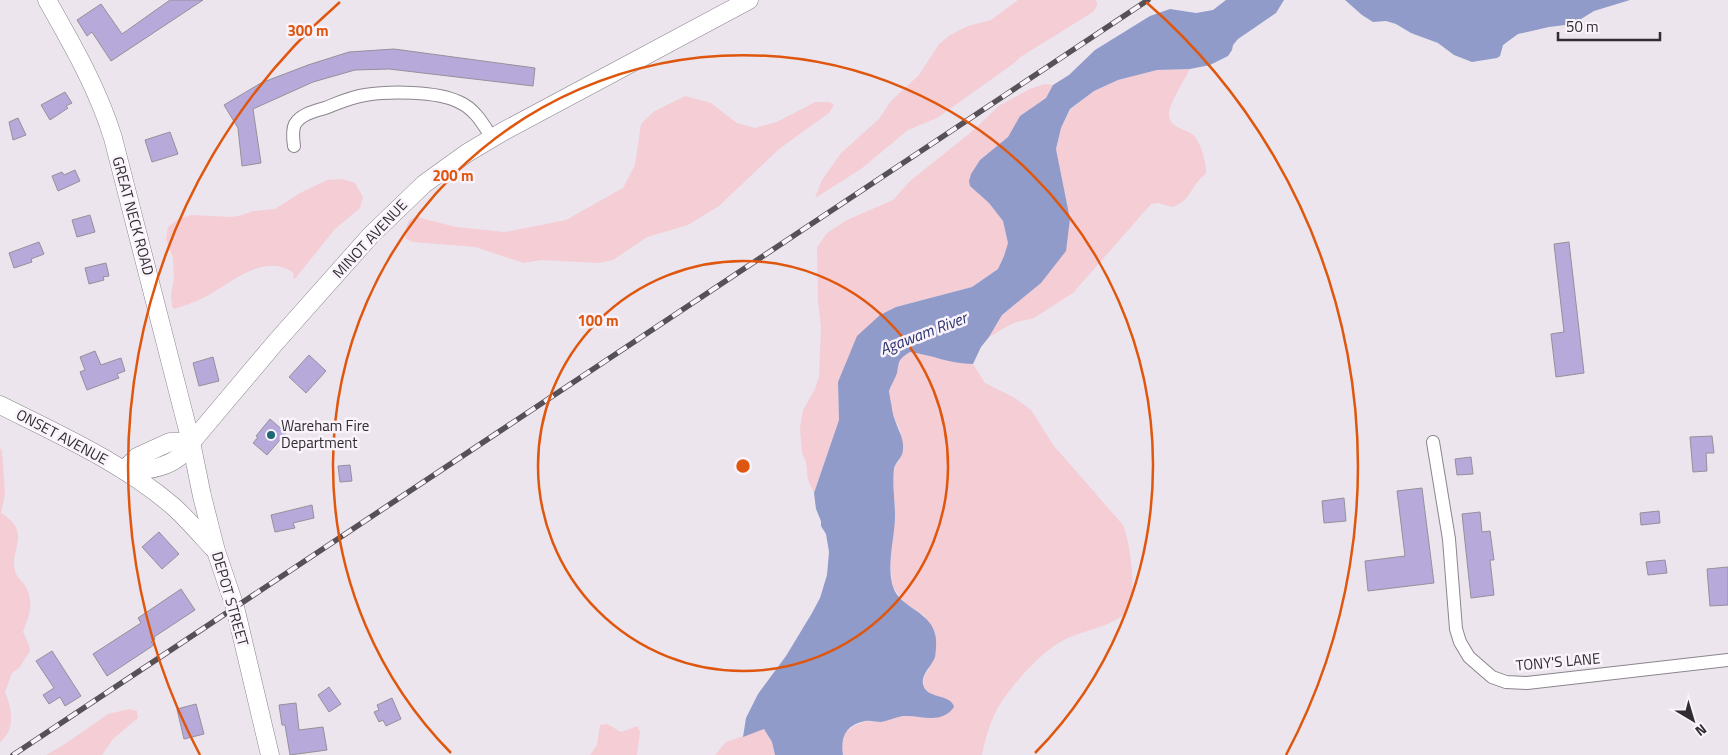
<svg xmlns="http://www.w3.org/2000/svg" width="1728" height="755" viewBox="0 0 1728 755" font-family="'Titillium Web',sans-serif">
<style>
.green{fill:#f4cdd5}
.water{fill:#909bca}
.building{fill:#b7aadb;stroke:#93919a}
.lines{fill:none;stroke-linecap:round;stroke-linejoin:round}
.street-casing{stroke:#8b858d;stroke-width:14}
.secondary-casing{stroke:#8b858d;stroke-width:19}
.street{stroke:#fff;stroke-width:12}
.secondary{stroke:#fff;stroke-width:18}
.rail-casing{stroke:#555156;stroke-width:5.5}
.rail{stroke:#faf3fb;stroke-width:4;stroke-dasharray:11;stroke-linecap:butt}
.ring{fill:none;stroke:#df570e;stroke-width:2.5}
.poi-dot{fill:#1d6872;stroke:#faf3fb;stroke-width:2}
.labels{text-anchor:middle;stroke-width:5;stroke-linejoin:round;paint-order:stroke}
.street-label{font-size:15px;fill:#302d31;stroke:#faf3fb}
.poi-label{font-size:15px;fill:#302d31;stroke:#faf3fb;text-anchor:start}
.water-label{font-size:16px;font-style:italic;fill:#2d356f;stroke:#faf3fb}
.centre{fill:#df570e;stroke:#faf3fb;stroke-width:2.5}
.ring-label{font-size:15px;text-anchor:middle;font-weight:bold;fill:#df570e;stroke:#faf3fb;stroke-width:5;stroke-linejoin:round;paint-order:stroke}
</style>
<rect width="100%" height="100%" fill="#ece5ee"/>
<g class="green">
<polygon points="1018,0 1095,0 1097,2 1097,6 1093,12 1022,56 1013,64 937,118 908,130 861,169 815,198 822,180 841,153 879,119 891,101 919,75 939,44 950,35 968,26 991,20"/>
<path d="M1190 69C1185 79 1168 105 1169 115 1171 129 1184 128 1192 134 1201 141 1207 164 1206 174 1189 186 1194 198 1173 207L1158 203 1151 204 1073 293 1034 318 1013 323 989 337 1002 315 1041 283 1070 219 1056 149 1061 128 1071 109 1094 91 1118 80 1157 70Z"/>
<polygon points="1045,84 1053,85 1046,98 1020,116 1008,137 980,160 970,186 989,203 1003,221 1008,243 1004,256 998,269 972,287 896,307 838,382 839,420 814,493 808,480 806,462 802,453 800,428 803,410 815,389 819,376 821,328 818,302 817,247 827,233 847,220 893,200 910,181 970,133 1000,105 1032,88"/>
<polygon points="685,96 711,103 737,123 755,128 777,122 815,102 830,102 834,105 829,113 779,149 719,206 688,225 647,237 613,260 598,263 541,260 524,263 475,247 413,242 406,239 404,234 409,220 417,217 456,227 505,232 566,220 623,188 635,165 641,124 653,112"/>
<path d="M342 179 355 183 363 197 360 208 335 229 294 280 293 272C264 253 232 282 207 296 197 302 185 305 174 309L172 306 171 295 174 279 173 258 166 239 168 227 180 218 192 215 231 217 243 215 253 211 275 209 300 193 327 180Z"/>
<path d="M910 352C933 355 949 364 973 364L985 383 1015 398 1031 410 1054 446 1123 525C1130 541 1138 597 1127 611 1115 626 1081 631 1064 640 1041 651 1008 689 996 711 989 725 985 740 982 755H843L842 744 845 733 854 726 866 721 881 722 903 716 939 717 950 700C931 696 914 689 929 669L925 616 907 605 893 588 890 562 895 515 893 477 895 466 900 460 901 433 891 409 889 392 901 358Z"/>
<path d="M0 448 2 451 5 494 1 513C33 533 9 549 15 571 16 576 21 580 24 584 35 602 30 613 23 632L29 645 30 651 19 668 12 673 5 692C12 709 16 729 0 742Z"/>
<polygon points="130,709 137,711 138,718 113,739 102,755 46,755 65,744 108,714"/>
<polygon points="607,724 621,732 638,726 640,732 637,755 590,755 597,745 600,725"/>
<polygon points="764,729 772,742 775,755 715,755 726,742"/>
</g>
<g class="water">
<path d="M1226 0H1284L1276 13 1238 39 1233 45 1232 50 1228 56 1210 65 1190 69 1157 70 1118 80 1094 91 1070 109 1061 128 1056 149 1070 219 1066 251 1041 283 1002 315 989 337 981 347 973 364C949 364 933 355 910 352 907 354 903 356 901 359 898 362 898 369 897 373 895 379 891 385 889 391 889 394 890 395 890 398 892 406 892 413 895 420 898 430 904 438 903 449 903 458 895 462 894 469 892 484 895 500 895 515 895 538 886 564 893 587 900 608 930 611 935 634 937 640 936 651 935 657 932 666 921 674 923 684 926 700 951 693 954 707 941 725 922 715 903 716 896 717 888 721 881 722 876 722 870 720 865 721 846 725 840 737 843 755H775L772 742 764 729 743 737 746 718 758 694 786 656 812 613 820 598 827 575 829 552 826 534 821 526V521L816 509 814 493 839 420 838 382 857 336 880 315 896 307 972 287 998 269 1004 256 1008 243 1003 221 989 203 970 186 969 181 971 174 980 160 1008 137 1020 116 1046 98 1053 85 1069 75 1095 50 1150 16 1170 9 1196 13 1213 10Z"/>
<polygon points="1345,0 1630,0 1594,11 1573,24 1549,27 1518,34 1503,45 1500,56 1497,58 1472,62 1454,55 1438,43 1411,33 1396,24 1386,21 1373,22 1362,15"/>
</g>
<g class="building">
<polygon points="170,0 203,0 111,61 92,32 87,36 77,20 101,4 122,34"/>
<polygon points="394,49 535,68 533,86 389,69 355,70 313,82 253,109 261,163 242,166 238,128 224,105 261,83 308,65 349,52"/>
<polygon points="65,92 72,103 66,106 68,108 50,120 41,105"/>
<polygon points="18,118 26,135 13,140 9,122"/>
<polygon points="170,132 178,154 152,162 145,140"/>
<polygon points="75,170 80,181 58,191 52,176 62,172 64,175"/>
<polygon points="90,215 95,232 77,237 72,220"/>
<polygon points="39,242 44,254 31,259 32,262 14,268 9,253"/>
<polygon points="1569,242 1584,373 1556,377 1551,334 1564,332 1554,244"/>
<polygon points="106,263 109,276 103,277 104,280 89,284 85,268"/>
<polygon points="95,351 101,365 121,358 125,371 117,374 119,378 87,390 80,372 85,370 80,357"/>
<polygon points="309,355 326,371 306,393 289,377"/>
<polygon points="213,357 219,381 199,386 193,363"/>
<polygon points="270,419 286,433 267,455 253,443 258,437 256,436"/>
<polygon points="1712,436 1714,453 1706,453 1707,471 1693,472 1690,437"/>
<polygon points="1471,457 1473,474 1457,475 1455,459"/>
<polygon points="350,465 352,481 340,482 338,466"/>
<polygon points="1422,488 1434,583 1368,591 1365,561 1405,556 1397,491"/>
<polygon points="1344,498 1346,521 1324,523 1322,501"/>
<polygon points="312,505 314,518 293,523 295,528 275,532 271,515"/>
<polygon points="1659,511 1660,523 1641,525 1640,513"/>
<polygon points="1480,512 1482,532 1490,531 1494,560 1490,560 1494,595 1471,598 1462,514"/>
<polygon points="159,532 179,554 162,569 142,547"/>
<polygon points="1665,560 1667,573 1648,575 1646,562"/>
<polygon points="1728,567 1728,605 1710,606 1707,569"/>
<polygon points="181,589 195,610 154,637 155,639 151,642 154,645 107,676 93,654 141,623 138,618"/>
<polygon points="52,651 81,696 65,706 60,697 49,704 43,695 54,688 36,661"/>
<polygon points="329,687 341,704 329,712 318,695"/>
<polygon points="392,698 401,719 386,726 383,720 379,722 374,712 379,710 377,705"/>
<polygon points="296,703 299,730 323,727 327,750 290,755 285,725 282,725 279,705"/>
<polygon points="196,704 204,734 184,739 177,709"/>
</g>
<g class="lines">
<g class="street-casing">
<g id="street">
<path d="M294 146C293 139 292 130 295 124 301 114 315 111 325 108 338 103 351 97 365 95 389 91 437 91 459 102 475 109 483 124 492 138"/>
<polyline points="1433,442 1449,539 1456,629 1460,642 1469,657 1492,677 1506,682 1527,683 1728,660"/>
</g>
</g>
<g class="secondary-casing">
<g id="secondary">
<path d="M47 0C72 44 98 89 113 138L191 442 202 496 216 551 235 607 270 755"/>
<path d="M0 405C60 435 123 463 174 507 188 520 201 535 214 549"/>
<path d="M124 470C143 471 164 469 179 457L275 343 371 235 424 184 467 153 504 131 749 0"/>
<polyline points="124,470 137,457 170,442 191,442"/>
</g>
</g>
<use href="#street" class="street"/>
<use href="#secondary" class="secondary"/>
<g class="rail-casing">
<polyline id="rail" points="13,755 1148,0"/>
</g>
<use href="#rail" class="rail"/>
</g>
<g class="ring">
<circle cx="743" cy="466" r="205"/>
<path d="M451 753A410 410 0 1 1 1035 753"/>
<path d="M200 755A615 615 0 0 1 340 2M1146 2A615 615 0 0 1 1286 755"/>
</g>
<circle class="poi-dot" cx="271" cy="435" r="5"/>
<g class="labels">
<g class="street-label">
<text transform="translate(133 216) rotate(75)" y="5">GREAT NECK ROAD</text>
<text transform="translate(370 239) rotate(-47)" y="5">MINOT AVENUE</text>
<text transform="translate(62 437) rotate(28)" y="5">ONSET AVENUE</text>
<text transform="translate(230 599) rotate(74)" y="5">DEPOT STREET</text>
<text transform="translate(1558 662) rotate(-5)" y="5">TONY'S LANE</text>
</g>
<g class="poi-label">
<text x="281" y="431">Wareham Fire<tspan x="281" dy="17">Department</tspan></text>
</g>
<g class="water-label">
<text transform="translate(923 333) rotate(-21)" y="6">Agawam River</text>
</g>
</g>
<circle cx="743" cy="466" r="8" class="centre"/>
<g class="ring-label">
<text x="308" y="36">300 m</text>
<text x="453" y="181">200 m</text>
<text x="598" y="326">100 m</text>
</g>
<g transform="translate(1693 720) rotate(142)" stroke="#faf3fb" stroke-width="4" paint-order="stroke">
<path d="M0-4L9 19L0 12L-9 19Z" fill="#302d31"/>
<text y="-8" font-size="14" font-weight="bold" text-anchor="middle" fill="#302d31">N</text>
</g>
<path d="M1558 32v8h102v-8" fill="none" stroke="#302d31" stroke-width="2.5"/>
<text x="1566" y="32" font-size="15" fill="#302d31" stroke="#faf3fb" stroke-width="4" paint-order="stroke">50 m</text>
</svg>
